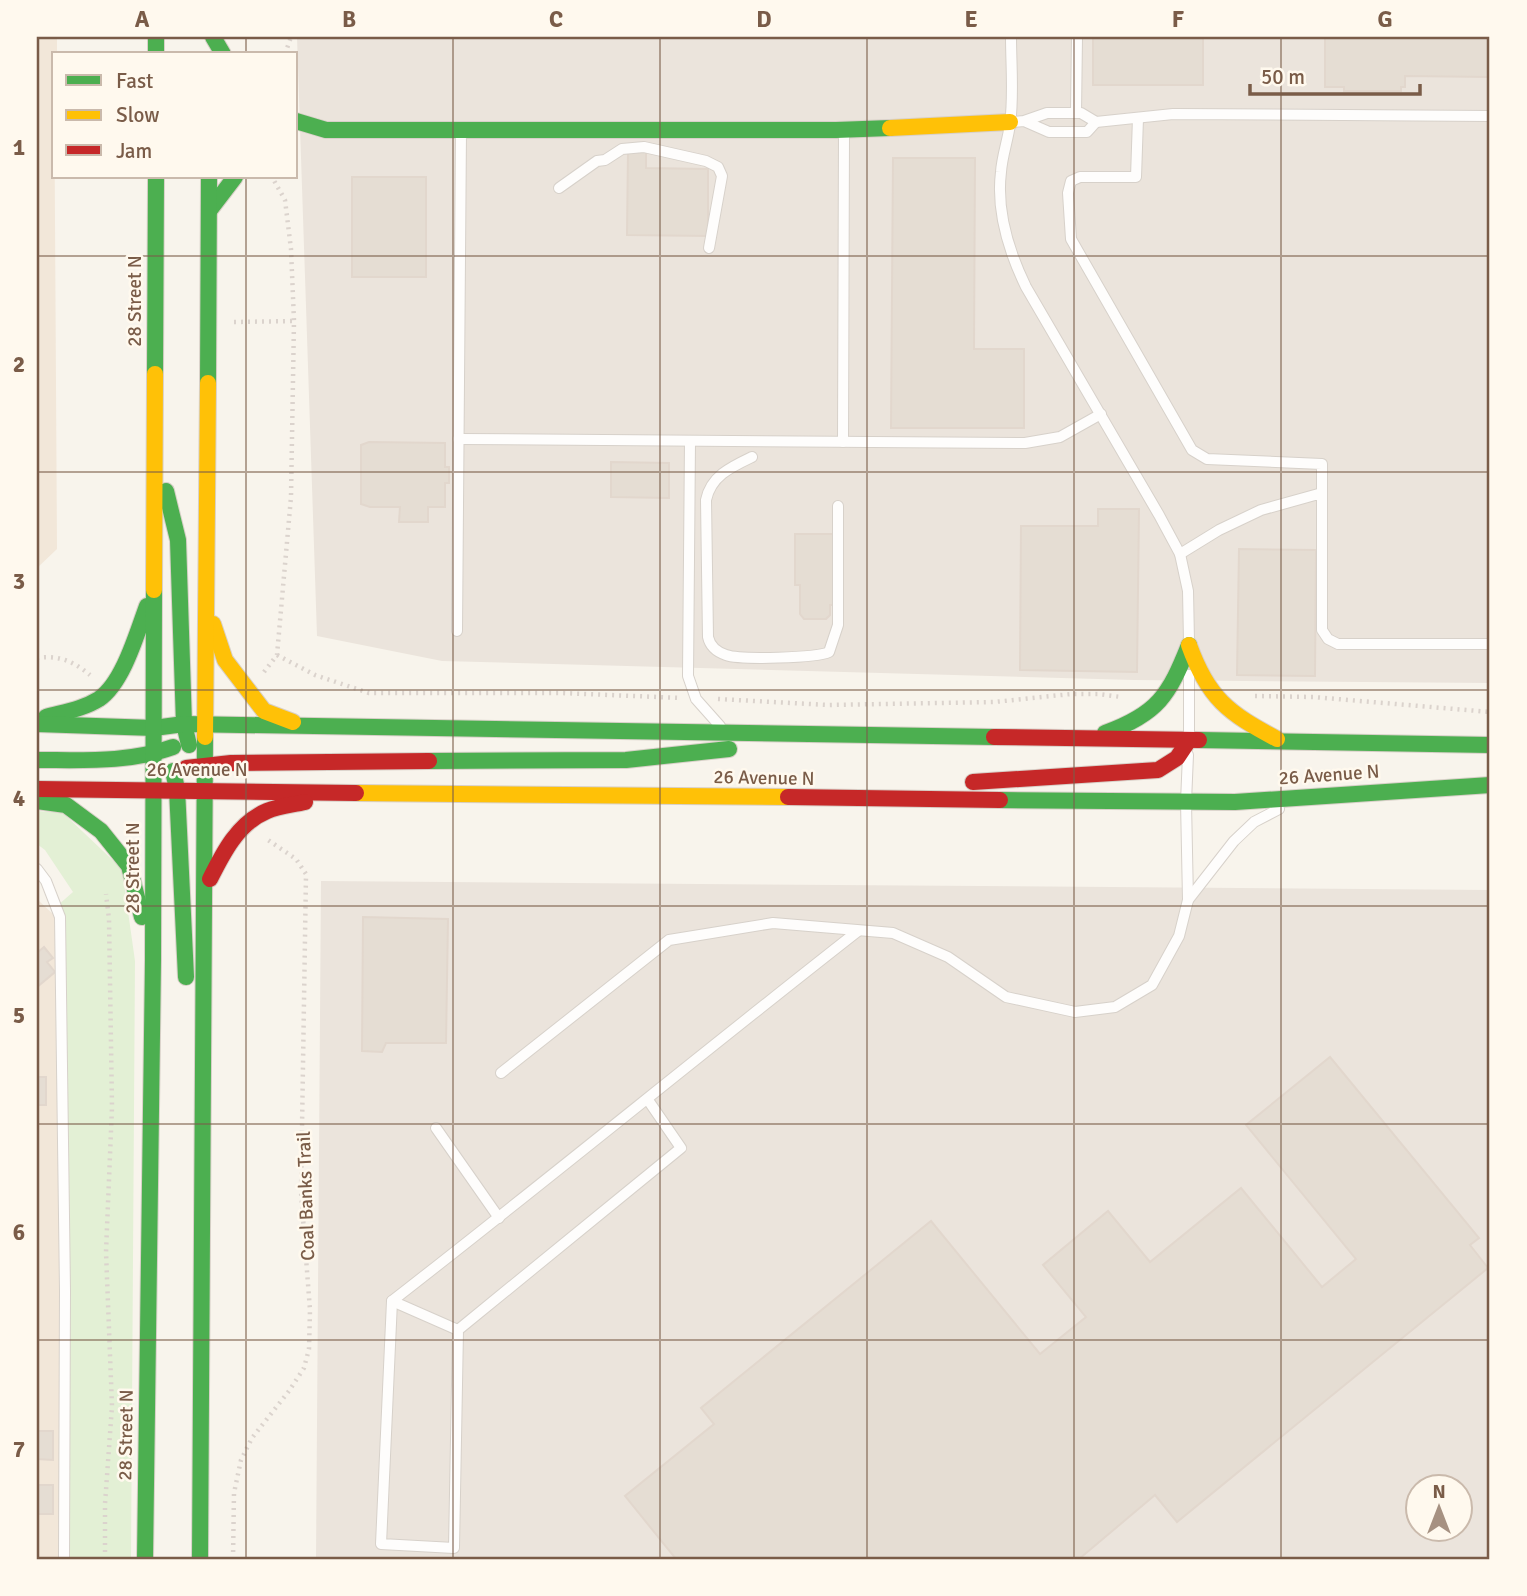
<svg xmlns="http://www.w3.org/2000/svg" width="1527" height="1596" viewBox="0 0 1527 1596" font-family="Signika,sans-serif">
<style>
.residential{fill:#f2e7d9}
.industrial{fill:#ebe4dc;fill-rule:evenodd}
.green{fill:#e3f0d5}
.building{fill:#e5ddd3;stroke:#e2d7cd;stroke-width:2}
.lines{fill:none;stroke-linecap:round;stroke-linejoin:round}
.lane-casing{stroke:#d7d1ca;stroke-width:12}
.fast-casing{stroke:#d8d0c8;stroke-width:18}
.slow-casing{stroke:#d8d0c8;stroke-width:18}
.jam-casing{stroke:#d8d0c8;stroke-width:18}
.path{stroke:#dbd3cd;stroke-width:4.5;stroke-dasharray:2 5;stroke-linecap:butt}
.lane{stroke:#fefdfc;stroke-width:10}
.fast{stroke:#4caf50;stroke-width:16}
.slow{stroke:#ffc107;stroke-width:16}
.jam{stroke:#c62828;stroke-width:16}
.grid{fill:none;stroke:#7a5c48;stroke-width:2;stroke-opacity:0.55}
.labels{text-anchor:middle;stroke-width:5;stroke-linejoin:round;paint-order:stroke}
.street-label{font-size:19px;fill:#7a5c48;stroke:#fff9ee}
.neatline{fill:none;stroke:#7a5c48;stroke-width:2.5}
.grid-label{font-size:23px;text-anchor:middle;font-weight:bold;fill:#7a5c48}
</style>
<rect width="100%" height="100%" fill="#f8f4ec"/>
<g class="residential">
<polygon points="37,37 57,37 57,54 54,54 57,549 37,568"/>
<polygon points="37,899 58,919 64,1559 37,1559"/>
</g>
<g class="industrial">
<polygon points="297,37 1490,37 1490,683 1134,680 442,661 317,636"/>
<path d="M321 881 1490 890V1559H316ZM1418 1488H1460V1530H1418Z"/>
</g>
<polygon class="green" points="37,811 63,813 122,869 135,961 131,1559 64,1559 57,906 73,892 45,850 37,844"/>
<g class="building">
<rect x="1093" y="37" width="110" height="48"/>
<polygon points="1325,37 1490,37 1490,77 1405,76 1405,87 1401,87 1401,91 1344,91 1344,87 1325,87"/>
<polygon points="628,151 646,151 646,168 708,169 708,236 627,235"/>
<polygon points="893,158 975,158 974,349 1024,349 1024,428 891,428"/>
<rect x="352" y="177" width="74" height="100"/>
<polygon points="369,442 445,443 445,467 449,467 449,483 445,483 445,507 428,507 428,522 399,522 400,507 370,507 361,504 361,445"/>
<polygon points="611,462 669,463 669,498 611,497"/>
<polygon points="1098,509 1139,509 1137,672 1020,670 1021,526 1098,526"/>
<polygon points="795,534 836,534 835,605 830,605 830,615 826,619 804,619 800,614 800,585 795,585"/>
<polygon points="1239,549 1316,550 1315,676 1237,675"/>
<polygon points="363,917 448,919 446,1043 386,1043 382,1052 362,1051"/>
<polygon points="44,947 53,958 47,962 55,972 37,987 37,953"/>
<polygon points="1330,1057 1479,1238 1470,1245 1488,1268 1177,1522 1155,1495 1079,1559 676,1559 625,1496 714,1424 701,1408 931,1221 1040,1354 1086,1317 1043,1265 1108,1211 1150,1262 1241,1188 1322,1287 1356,1259 1246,1125"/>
<rect x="37" y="1077" width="9" height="28"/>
<polygon points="37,1431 53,1431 53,1460 37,1459"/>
<rect x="37" y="1485" width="16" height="29"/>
</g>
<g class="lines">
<g class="lane-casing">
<g id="lane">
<path d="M1011 37C1011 65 1014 96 1010 124 1008 140 1002 156 1001 172 996 212 1009 252 1026 287L1159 515 1180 554 1188 591 1189 641"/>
<polyline points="1076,113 1077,37"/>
<polyline points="1138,118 1136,177 1080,177 1071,181 1068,193 1071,239 1192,450 1207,459 1322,464 1322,493"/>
<polyline points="1013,122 1024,121 1047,113 1081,113 1096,122 1087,132 1049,132 1024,121"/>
<polyline points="1096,122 1173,114 1490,116"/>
<polyline points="559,188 597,161 605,160 622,149 644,147 706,161 718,167 722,176 709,248"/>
<polyline points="458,439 1025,443 1060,437 1101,414"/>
<polyline points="690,441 688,676 696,699 720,726"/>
<polyline points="843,442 844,133"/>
<path d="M752 457C731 467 711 476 706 500L708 637C710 646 717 652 726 655 740 660 817 658 829 652L838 625V506"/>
<polyline points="1180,554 1219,530 1261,510 1322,493 1322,630 1328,639 1338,644 1490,644"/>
<polyline points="457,631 461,132"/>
<polyline points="1189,739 1189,675"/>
<polyline points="37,869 46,881 60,917 65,1291 64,1559"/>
<polyline points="1188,900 1234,841 1254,822 1279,809"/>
<polyline points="501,1073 669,940 773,923 893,933 948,957 1006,997 1075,1012 1115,1007 1152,985 1179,936 1188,900 1186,802 1188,755"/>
<path d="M648 1100 681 1148 458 1330 454 1548 381 1544 392 1301C549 1179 702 1053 858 931"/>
<polyline points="436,1128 499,1218"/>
<polyline points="392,1301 458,1330"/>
</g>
</g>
<g class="fast-casing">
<g id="fast">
<polyline points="156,37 156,54"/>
<polyline points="213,37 223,54"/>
<polyline points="296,121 326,130 836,130 890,128"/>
<polyline points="209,211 235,177"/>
<polyline points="155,374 156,177"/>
<polyline points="208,383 209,177"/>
<polyline points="166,491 178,540 184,724 189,745"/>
<path d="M46 717C64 712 83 709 99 699 123 683 137 633 147 606"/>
<polyline points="37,724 154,728 184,724 994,737"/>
<path d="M1105 733C1158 714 1169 695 1189 645"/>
<polyline points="1199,740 1490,745"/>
<path d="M37 760C83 760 129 763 173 747"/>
<polyline points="429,761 626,760 729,749"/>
<polyline points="173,771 177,789 186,977"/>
<polyline points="1000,800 1235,802 1490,785"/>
<polyline points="37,801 66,805 101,831 129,866 142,917"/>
<polyline points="145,1559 153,960 154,590"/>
<polyline points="200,1559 205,737"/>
</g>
</g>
<g class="slow-casing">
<g id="slow">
<polyline points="890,128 1010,122"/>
<polyline points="154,590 155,374"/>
<polyline points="213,624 225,660 264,711 293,722"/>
<path d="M1189 645C1208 698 1228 713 1277 739"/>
<polyline points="205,737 208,383"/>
<polyline points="356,793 788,797"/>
</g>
</g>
<g class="jam-casing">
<g id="jam">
<polyline points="994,737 1199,740"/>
<polyline points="186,768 231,763 429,761"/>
<polyline points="973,782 1158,770 1177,758 1189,740"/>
<polyline points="37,789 356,793"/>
<polyline points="788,797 1000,800"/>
<path d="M210 879C223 853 238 823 267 811 279 806 292 805 305 802"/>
</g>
</g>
<g class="path">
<polyline points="285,54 291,37"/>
<polyline points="234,322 294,321"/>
<polyline points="277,655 315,675 369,693 562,693 681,698"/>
<path d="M37 658C59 655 73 661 90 675"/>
<polyline points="264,672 277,655 291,497 294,321 291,249 285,200 272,177"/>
<polyline points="1255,696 1313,697 1490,712"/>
<polyline points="718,699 829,705 994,702 1071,694 1098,694 1121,697"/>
<polyline points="105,1559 105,1504 112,1406 106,1252 112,1107 109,919 106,894"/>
<polyline points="233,1559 234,1493 241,1460 252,1438 289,1391 304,1368 309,1349 310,1310 301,1192 306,874 296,859 268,840"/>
</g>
<use href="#lane" class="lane"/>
<use href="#fast" class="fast"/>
<use href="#slow" class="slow"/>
<use href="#jam" class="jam"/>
</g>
<path class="grid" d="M246 37V54M453 37V1559M660 37V1559M867 37V1559M1074 37V1559M1281 37V1559M246 177V1559M37 256H1490M37 472H1490M37 690H1490M37 906H1490M37 1124H1490M37 1340H1490"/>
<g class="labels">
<g class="street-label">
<text transform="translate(134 301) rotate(-90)" y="7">28 Street N</text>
<text x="197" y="776">26 Avenue N</text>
<text transform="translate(1329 774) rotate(-4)" y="7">26 Avenue N</text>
<text transform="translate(764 777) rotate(1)" y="7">26 Avenue N</text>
<text transform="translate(132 868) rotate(-90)" y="7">28 Street N</text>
<text transform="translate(305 1196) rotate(-92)" y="7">Coal Banks Trail</text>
<text transform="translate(125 1435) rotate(-89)" y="7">28 Street N</text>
</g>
</g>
<rect width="1527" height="1596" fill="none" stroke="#fff9ee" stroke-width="77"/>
<rect x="52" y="52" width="245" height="126" fill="#fff9ee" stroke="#cabaac" stroke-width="2"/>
<rect x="66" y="75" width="35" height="10" fill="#4caf50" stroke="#cabaac" stroke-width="2"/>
<text x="116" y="88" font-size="21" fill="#7a5c48">Fast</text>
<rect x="66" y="110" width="35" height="10" fill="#ffc107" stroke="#cabaac" stroke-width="2"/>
<text x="116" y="122" font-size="21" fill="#7a5c48">Slow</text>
<rect x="66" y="145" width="35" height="10" fill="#c62828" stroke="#cabaac" stroke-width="2"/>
<text x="116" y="158" font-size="21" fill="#7a5c48">Jam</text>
<g transform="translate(1439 1508)"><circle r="33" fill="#fff9ee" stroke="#cabaac" stroke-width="2"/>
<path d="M0-5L12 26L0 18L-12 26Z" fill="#a69181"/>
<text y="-10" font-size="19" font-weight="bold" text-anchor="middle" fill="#7a5c48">N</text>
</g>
<path d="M1250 84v10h170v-10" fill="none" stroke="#7a5c48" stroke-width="3.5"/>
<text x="1261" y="84" font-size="21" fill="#7a5c48" stroke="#fff9ee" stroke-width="5" paint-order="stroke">50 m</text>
<rect x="38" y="38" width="1450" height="1520" class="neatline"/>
<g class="grid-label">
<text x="142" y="27">A</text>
<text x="349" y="27">B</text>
<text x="556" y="27">C</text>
<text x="764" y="27">D</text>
<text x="971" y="27">E</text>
<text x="1178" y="27">F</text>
<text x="1385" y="27">G</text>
<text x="19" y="155">1</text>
<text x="19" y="372">2</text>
<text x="19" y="589">3</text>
<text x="19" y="806">4</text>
<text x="19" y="1023">5</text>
<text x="19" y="1240">6</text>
<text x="19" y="1457">7</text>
</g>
</svg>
